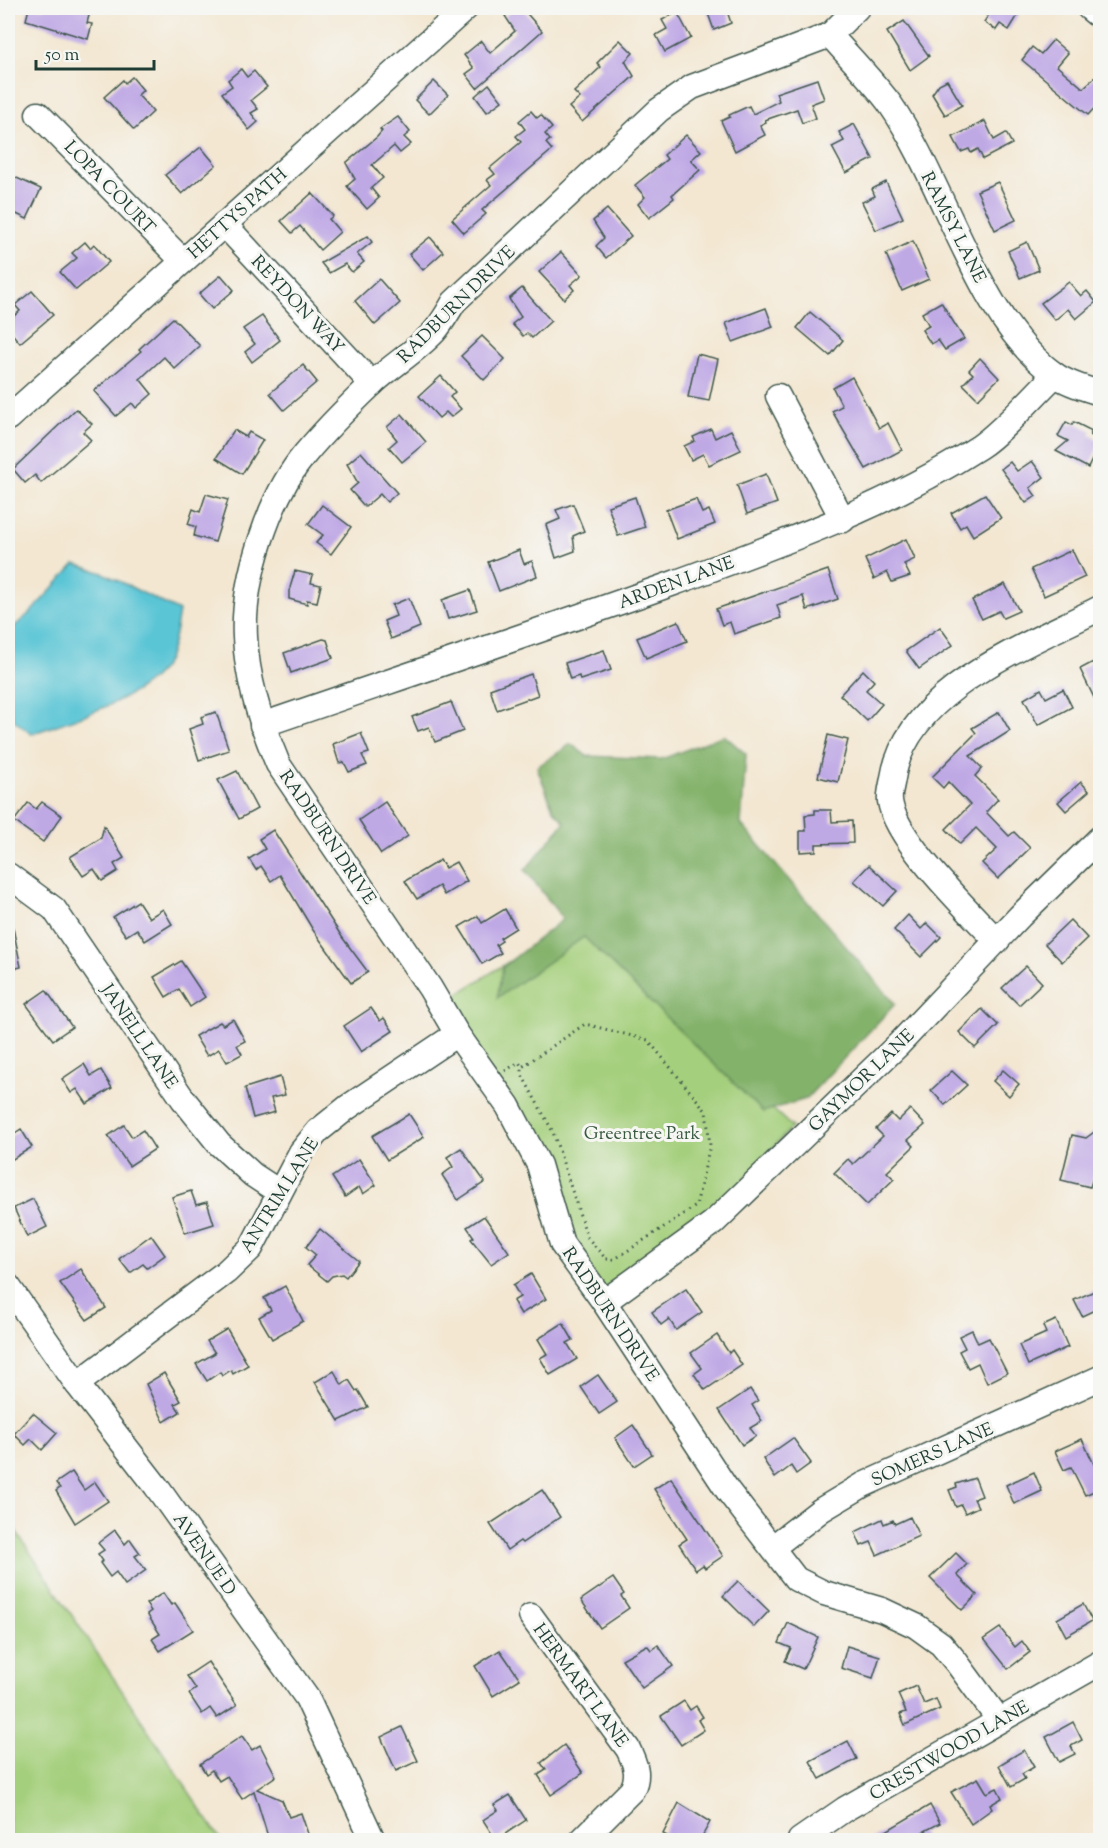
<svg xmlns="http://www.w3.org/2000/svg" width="1108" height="1848" viewBox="0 0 1108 1848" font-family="'Sorts Mill Goudy',serif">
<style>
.green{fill:#a4cf7b;stroke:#628658;stroke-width:1.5}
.forest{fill:#83b26b;stroke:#517850;stroke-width:1.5}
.water{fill:#5ac5d5;stroke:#3c8184;stroke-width:1.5}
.building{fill:#bfa9e5}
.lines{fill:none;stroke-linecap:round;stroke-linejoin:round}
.minor-casing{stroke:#3f564c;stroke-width:27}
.path{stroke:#3f564c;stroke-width:3;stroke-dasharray:1.5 4.5;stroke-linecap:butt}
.minor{stroke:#fff;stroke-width:24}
.labels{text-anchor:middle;stroke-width:6;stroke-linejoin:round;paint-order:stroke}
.street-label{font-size:18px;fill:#1f3d34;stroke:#f6f6f2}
.park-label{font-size:18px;fill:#3a5a42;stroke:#f6f6f2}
</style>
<rect width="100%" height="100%" fill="#f6f6f2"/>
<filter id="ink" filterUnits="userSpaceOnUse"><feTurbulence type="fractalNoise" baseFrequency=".0167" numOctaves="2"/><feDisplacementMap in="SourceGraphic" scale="12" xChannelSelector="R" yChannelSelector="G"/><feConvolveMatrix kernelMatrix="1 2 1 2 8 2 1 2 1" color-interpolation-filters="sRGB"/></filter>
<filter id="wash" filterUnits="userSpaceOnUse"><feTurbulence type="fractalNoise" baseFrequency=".008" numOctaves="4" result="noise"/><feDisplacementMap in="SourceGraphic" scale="24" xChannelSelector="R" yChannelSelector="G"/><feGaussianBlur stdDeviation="1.35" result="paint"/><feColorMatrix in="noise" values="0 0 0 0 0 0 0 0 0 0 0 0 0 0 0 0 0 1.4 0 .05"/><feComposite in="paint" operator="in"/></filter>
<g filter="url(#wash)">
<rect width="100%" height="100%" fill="#f3e7d2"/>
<g class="green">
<polygon points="573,921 792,1127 711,1216 605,1294 562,1244 539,1165 440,1005"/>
<polygon points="8,1519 221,1840 8,1840"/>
</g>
<polygon class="forest" points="724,735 746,754 741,824 895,1004 806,1099 763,1112 584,937 497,998 503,967 563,919 525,870 565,822 553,809 537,767 571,744 587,756 662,759"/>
<path class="water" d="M75 564 103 573 179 611C176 628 173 655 162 669 135 702 70 720 31 734L8 715V632L31 612Z"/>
<g id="blocks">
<g class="building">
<polygon points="29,8 91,8 87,23 92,24 88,39 26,20"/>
<polygon points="515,8 522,8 542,31 477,88 466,74 474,68 464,55 481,41 490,53 515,31 505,16"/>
<polygon points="706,8 726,8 731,23 714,30"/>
<polygon points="975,8 1013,8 1020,12 1009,30 1000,24 996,30 984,22 988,16"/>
<polygon points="677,12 691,38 665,52 656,35 667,29 662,20"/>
<polygon points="904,21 929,56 910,70 887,32"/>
<polygon points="620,40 633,53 625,61 634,76 582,122 569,107 580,98 574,92 601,67 597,63"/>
<polygon points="1053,40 1068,53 1057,66 1083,88 1101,72 1101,101 1088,115 1022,60 1032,47 1041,54"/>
<polygon points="241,69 247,77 254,71 267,87 251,100 258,109 251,113 258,122 249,130 222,93 232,86 228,80"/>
<polygon points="132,77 143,90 138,95 153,112 134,130 104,97 123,80 125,83"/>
<polygon points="817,79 824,99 811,104 816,118 802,123 797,109 765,120 766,122 760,125 765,135 735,151 721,121 730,117 729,115 749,106 753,114 779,101 776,93"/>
<polygon points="947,80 962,105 945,115 932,94 939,84"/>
<polygon points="434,81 448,95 429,114 415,100"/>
<polygon points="489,84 502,101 487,112 475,96"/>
<polygon points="531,111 537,118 541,115 552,128 545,134 550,140 546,143 552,150 482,210 486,214 464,233 452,219 491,185 487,180 495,174 490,168 521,142 516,136 525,129 519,121"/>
<polygon points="398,117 410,132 404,137 411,144 400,153 394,146 372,165 383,178 371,188 379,198 367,209 347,186 355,179 346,163 377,137 382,131 380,129"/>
<polygon points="985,121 994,140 1006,133 1012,144 983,159 978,149 971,153 969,149 961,152 953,137"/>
<polygon points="854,124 873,159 846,173 832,147 844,141 839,132"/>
<polygon points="686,135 701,151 691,160 700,170 672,195 674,198 649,218 638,204 645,197 635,185 667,159 664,155"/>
<polygon points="201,147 216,165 182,194 165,175"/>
<polygon points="8,174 41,189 27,219 8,210"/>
<polygon points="886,182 903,218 876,230 862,202 875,196 872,189"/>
<polygon points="998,182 1016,220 995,230 977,191"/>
<polygon points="312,193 333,216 329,219 340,232 320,250 300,226 292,233 281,221"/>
<polygon points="607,209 631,236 606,258 596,246 604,238 593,221"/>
<polygon points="368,236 372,242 357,254 364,262 352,272 345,264 329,273 321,263"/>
<polygon points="430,237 443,252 423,270 409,254"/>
<polygon points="913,241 929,279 902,291 886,254"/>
<polygon points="85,242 90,248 94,244 109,262 76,290 60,272 77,258 72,253"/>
<polygon points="1027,242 1039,270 1020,278 1008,251"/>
<polygon points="561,252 582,275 570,285 574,290 564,299 539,272"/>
<polygon points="221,275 234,290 212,309 199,294"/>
<polygon points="379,279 400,303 375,325 355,301"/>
<polygon points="1069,282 1081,296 1087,291 1096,302 1076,319 1068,309 1055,320 1041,303"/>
<polygon points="522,288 551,321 532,338 527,333 523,336 512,324 521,317 509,299"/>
<polygon points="32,291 53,315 20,343 8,329 8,321 20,311 15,305"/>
<polygon points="941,302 964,339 945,350 938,340 931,344 922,330 929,326 922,313"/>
<polygon points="766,308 773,327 733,342 726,323"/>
<polygon points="810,312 843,340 830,356 797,328"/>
<polygon points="262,316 280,340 252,362 245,352 255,344 243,329"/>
<polygon points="173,318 200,346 175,369 164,357 140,379 152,394 136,408 132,403 116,416 94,391 141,351 139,349"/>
<polygon points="482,336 505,359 484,380 461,356"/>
<polygon points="697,354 718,359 709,401 688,397"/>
<polygon points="980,358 999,378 978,399 963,384 973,374 969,370"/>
<polygon points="303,365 317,382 284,410 270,393"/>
<polygon points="441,376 455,392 450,397 461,409 451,417 446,412 439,418 419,396"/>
<polygon points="852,377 879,428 888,423 902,450 866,469 832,411 842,406 833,388"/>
<polygon points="76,409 92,424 83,432 91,440 41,483 35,475 25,483 13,469"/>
<polygon points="402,414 426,442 402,462 389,447 397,440 387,427"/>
<polygon points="1066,422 1072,425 1074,422 1092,431 1090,435 1101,441 1088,468 1056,451 1068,441 1058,436"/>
<polygon points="711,429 715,438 731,430 741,450 709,465 703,454 691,460 684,446 695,441 693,437"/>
<polygon points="234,430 246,437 249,432 263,440 242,474 216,458"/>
<polygon points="361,452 397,493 387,502 380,494 365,507 350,490 358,483 347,464"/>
<polygon points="1032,461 1044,477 1030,488 1036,496 1026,503 1001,469 1010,462 1017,471"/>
<polygon points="766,474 777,503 747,514 737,485"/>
<polygon points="206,494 228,500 215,542 194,536 196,527 188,524 193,509 200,512"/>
<polygon points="985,494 1001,518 973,536 966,524 960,528 951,513"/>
<polygon points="635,497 645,527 618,536 608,506"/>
<polygon points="696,499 702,513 709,510 715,524 677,539 666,510"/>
<polygon points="573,504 584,531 573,536 575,551 556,558 546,525 560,519 556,510"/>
<polygon points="322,505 351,527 331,554 316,543 323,535 308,524"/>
<polygon points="906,539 915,559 904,564 910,576 892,582 887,572 874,579 865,559"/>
<polygon points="519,550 524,564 532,561 537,576 499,591 488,562"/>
<polygon points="1072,550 1085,577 1044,596 1031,569"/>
<polygon points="828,570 838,599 807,610 803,596 777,605 781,618 734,634 730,622 722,625 716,609"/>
<polygon points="295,571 313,575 311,583 321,585 317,602 307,600 307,604 289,599 289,591"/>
<polygon points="1005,584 1019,611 1003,618 999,611 982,619 972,600"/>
<polygon points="470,590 477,610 448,619 442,600"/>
<polygon points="409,598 420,627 391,639 384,621 396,616 392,605"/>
<polygon points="678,621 687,641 646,658 637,638"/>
<polygon points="940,627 953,645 919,669 906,651"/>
<polygon points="323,639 327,640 333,658 291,673 284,653"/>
<polygon points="604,650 611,670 580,680 579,676 570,679 565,663"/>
<polygon points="1101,658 1101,712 1080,669"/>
<polygon points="863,670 874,681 866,690 882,704 867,721 840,695"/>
<polygon points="531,674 538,695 497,710 490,689"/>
<polygon points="1041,689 1046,698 1063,689 1072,707 1038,725 1024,699"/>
<polygon points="451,702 463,731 435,742 429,727 418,731 412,717"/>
<polygon points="216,712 229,750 199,760 189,729 203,724 201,717"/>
<polygon points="999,712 1010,731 970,756 982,768 975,776 998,799 986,812 1009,836 1014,832 1030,848 998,879 982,863 997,849 976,828 960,844 946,829 970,805 948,782 943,788 932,777 976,733 972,728"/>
<polygon points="361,733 369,753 362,755 367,765 349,772 344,762 339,763 333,744"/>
<polygon points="828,735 848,740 838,782 818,777"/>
<polygon points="237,771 257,809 239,819 218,780"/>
<polygon points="1081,782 1089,791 1066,811 1058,802"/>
<polygon points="42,802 62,816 43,842 14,821 28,803 36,809"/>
<polygon points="385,802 408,836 381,854 359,820"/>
<polygon points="815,810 831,810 832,822 852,821 853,843 816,844 816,851 800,852 800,831 806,831 805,815 815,814"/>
<polygon points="104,826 124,858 114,864 118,871 102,881 94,869 83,876 70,857 101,838"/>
<polygon points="273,830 342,937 368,972 351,983 313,930 280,875 271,881 261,866 256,870 249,859 265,849 259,839"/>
<polygon points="440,860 445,868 456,862 467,881 444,895 439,886 417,899 405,881"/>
<polygon points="869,865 897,891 883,906 854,881"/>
<polygon points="138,901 149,918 163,909 172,924 145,941 137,929 126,936 113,917"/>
<polygon points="505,909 516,928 500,938 502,941 496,945 501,953 482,964 459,927 478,916 482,923"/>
<polygon points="908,915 921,929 927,923 941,937 921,957 894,930"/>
<polygon points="1070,920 1087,938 1062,962 1045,944"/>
<polygon points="13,928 21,967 8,970 8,929"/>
<polygon points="181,961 205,997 190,1007 179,989 166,997 154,977"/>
<polygon points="1026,966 1042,983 1019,1005 1002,988"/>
<polygon points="46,990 72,1027 53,1040 26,1004"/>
<polygon points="371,1008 380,1021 384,1018 393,1031 361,1052 344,1026"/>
<polygon points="982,1009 998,1025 975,1048 959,1032"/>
<polygon points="233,1019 245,1041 237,1045 242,1054 227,1062 219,1049 207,1056 195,1036 220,1022 223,1025"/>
<polygon points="84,1064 91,1076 101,1070 112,1088 87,1104 77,1089 71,1093 62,1079"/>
<polygon points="1003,1070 1019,1084 1009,1096 993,1081"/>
<polygon points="952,1071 967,1085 945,1105 931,1090"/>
<polygon points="280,1077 285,1095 271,1098 275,1112 253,1118 245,1088"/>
<polygon points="910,1109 925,1125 908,1140 914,1146 887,1172 894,1179 867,1205 834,1173 848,1159 853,1164 883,1136 876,1129 891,1114 898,1121"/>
<polygon points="409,1114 424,1137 387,1160 372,1136"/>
<polygon points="124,1125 132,1137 143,1130 155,1149 129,1166 108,1136"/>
<polygon points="1101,1127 1101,1153 1090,1187 1061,1180 1072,1135 1086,1138"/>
<polygon points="21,1129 32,1147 8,1162 8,1138"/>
<polygon points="461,1148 485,1182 458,1200 442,1175 453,1167 447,1157"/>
<polygon points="359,1159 376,1185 363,1194 359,1187 345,1197 332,1177"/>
<polygon points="191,1191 196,1205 207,1202 214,1224 185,1233 172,1197"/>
<polygon points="33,1199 47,1227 27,1237 14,1208"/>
<polygon points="484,1216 509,1252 491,1264 471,1239 474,1237 467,1227"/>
<polygon points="320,1229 359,1261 346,1277 342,1274 332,1276 327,1281 307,1265 316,1255 306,1247"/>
<polygon points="151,1235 165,1255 147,1268 143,1264 130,1273 119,1259"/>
<polygon points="81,1269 106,1308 87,1320 60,1283"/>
<polygon points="531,1274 546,1299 521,1314 513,1301 520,1297 513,1285"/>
<polygon points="285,1286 303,1321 272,1339 259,1317 271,1310 264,1298"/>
<polygon points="1101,1288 1101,1307 1082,1316 1074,1300"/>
<polygon points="686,1289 702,1312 676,1330 669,1319 661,1325 652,1312"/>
<polygon points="1056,1320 1068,1347 1028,1365 1019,1345 1046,1333 1043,1326"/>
<polygon points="563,1323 573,1340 567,1343 577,1359 550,1375 540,1358 547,1354 538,1339"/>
<polygon points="227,1329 248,1365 233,1374 231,1370 222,1376 220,1372 207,1381 196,1364 215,1353 207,1341"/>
<polygon points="972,1330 978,1343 989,1338 1007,1373 987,1383 978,1363 968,1368 959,1351 965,1348 959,1336"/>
<polygon points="717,1335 729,1353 732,1350 742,1365 705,1390 694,1374 702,1368 691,1353"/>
<polygon points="334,1371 342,1385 349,1380 356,1391 358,1390 368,1407 339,1421 315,1382"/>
<polygon points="164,1373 181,1401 175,1404 180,1412 164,1422 146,1384"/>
<polygon points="598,1375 617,1402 599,1414 581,1387"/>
<polygon points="750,1389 758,1401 752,1405 762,1421 750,1428 756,1436 742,1445 719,1410"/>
<polygon points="33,1413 57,1433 42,1450 31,1439 25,1445 14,1434"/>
<polygon points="633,1425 652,1454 634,1466 615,1438"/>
<polygon points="793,1438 811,1463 796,1474 791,1466 775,1478 763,1459"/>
<polygon points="1082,1439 1101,1479 1101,1488 1085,1495 1071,1467 1064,1470 1055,1451"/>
<polygon points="72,1472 84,1490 95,1482 108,1501 75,1523 56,1491 60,1488 56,1483"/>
<polygon points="1034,1472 1042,1491 1014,1504 1006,1485"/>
<polygon points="671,1478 723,1556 705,1568 703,1565 696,1570 679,1544 687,1539 654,1489"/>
<polygon points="975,1478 982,1496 974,1499 978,1507 965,1513 961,1505 956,1507 949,1490 957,1487 956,1484"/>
<polygon points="542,1490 560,1517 522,1543 520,1541 507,1550 490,1524"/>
<polygon points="910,1517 919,1536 877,1555 871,1542 861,1546 855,1532 882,1519 884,1524 893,1520 895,1524"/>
<polygon points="115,1530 125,1544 130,1539 140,1553 135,1556 146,1570 125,1585 116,1572 110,1577 100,1563 103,1561 98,1554 104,1550 98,1543"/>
<polygon points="956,1553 967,1564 957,1575 977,1595 962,1610 930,1578"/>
<polygon points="613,1578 624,1594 621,1596 629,1608 600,1628 581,1600"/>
<polygon points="738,1581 769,1611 754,1627 723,1596"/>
<polygon points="163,1593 171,1605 175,1603 193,1630 160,1651 152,1639 160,1634 147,1614 151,1611 146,1604"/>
<polygon points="1083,1604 1092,1621 1066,1636 1057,1619"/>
<polygon points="788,1623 818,1637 803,1669 785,1661 791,1648 779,1643"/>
<polygon points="1000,1628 1015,1647 1022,1641 1030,1652 1008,1669 984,1639"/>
<polygon points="647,1645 651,1650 658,1645 673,1666 642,1688 622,1659"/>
<polygon points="847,1646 880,1656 873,1678 841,1668"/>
<polygon points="500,1650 520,1679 493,1696 475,1666"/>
<polygon points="208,1662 237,1705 217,1718 210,1708 202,1714 189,1694 196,1689 187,1676"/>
<polygon points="916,1686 924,1704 936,1699 940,1709 905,1725 900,1714 906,1712 898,1694"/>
<polygon points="684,1701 690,1710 696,1706 703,1717 698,1720 704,1730 681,1745 661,1716"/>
<polygon points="1073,1722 1082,1740 1071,1746 1075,1754 1059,1762 1046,1737"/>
<polygon points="402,1727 418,1761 396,1771 381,1737"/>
<polygon points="242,1736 252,1750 260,1745 276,1776 257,1789 282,1800 289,1817 301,1813 310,1840 269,1840 254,1791 242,1799 227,1776 219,1781 212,1770 206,1774 200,1764"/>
<polygon points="848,1741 857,1759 820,1779 810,1761"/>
<polygon points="564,1745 583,1773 551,1795 538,1775 546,1770 541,1763"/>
<polygon points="1024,1750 1034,1767 1022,1774 1025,1779 1011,1787 999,1765"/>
<polygon points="978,1778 987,1793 997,1788 1002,1798 990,1805 992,1809 971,1824 951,1792"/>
<polygon points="510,1795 526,1820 496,1840 483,1820 498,1810 494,1805"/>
<polygon points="679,1803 710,1822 700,1840 675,1840 663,1834"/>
<polygon points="930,1805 940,1823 921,1833 926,1840 871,1840"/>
</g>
</g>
</g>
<g filter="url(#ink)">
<use href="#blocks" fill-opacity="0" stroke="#3f564c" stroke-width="1.5"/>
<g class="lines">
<g class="minor-casing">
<g id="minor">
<path d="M857 8 830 35 692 87 659 110 454 302C448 312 442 323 434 332 415 352 391 366 371 385 349 406 325 430 305 454 269 497 242 581 245 637 247 680 261 724 278 764L430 988 457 1034 508 1106 539 1165 562 1244 604 1302 728 1491 796 1579 824 1593 882 1610 916 1626 941 1644 957 1663 999 1720"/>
<polyline points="1089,8 1100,17"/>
<path d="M830 35C850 58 872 80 890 104 944 181 978 320 1054 374 1066 383 1086 389 1100 393"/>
<polyline points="38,114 183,261"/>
<polyline points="224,224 372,384"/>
<polyline points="778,396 843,520"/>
<polyline points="8,418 466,8"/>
<path d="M262 725C399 678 537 632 674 583 780 544 884 508 979 447 1002 432 1034 395 1055 375"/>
<polyline points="8,875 54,909 183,1099 219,1144 253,1175 279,1192"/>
<path d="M997 941C969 911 895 840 890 801 889 794 892 785 893 778 907 689 1029 645 1100 608"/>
<polyline points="8,1286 77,1384 156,1486 307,1698 373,1840"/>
<polyline points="604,1302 713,1223 899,1044 1020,916 1100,838"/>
<polyline points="77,1384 226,1272 251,1248 301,1152 318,1131 348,1107 457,1034"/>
<polyline points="773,1547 821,1510 863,1485 1100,1378"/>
<path d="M531 1616 628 1749C635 1763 640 1775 632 1790L582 1840"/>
<polyline points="800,1840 845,1809 1100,1663"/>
</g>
</g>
<polyline class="path" points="505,1071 519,1062 522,1067 585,1024 648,1040 706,1111 710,1145 696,1206 615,1259 606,1259 587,1237 553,1132 522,1075 522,1067"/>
<use href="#minor" class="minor"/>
</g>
</g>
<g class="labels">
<g class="street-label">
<text transform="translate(110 187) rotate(46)" y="6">LOPA COURT</text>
<text transform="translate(237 213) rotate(-42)" y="6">HETTYS PATH</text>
<text transform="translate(954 227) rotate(63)" y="6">RAMSY LANE</text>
<text transform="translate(298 304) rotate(47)" y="6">REYDON WAY</text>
<text transform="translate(456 304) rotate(-45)" y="6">RADBURN DRIVE</text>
<text transform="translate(676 582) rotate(-20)" y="6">ARDEN LANE</text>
<text transform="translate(328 837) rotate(56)" y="6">RADBURN DRIVE</text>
<text transform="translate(140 1036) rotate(56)" y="6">JANELL LANE</text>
<text transform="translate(861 1080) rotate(-44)" y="6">GAYMOR LANE</text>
<text transform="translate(279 1195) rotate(-58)" y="6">ANTRIM LANE</text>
<text transform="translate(611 1314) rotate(56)" y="6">RADBURN DRIVE</text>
<text transform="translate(932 1454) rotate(-24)" y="6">SOMERS LANE</text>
<text transform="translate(205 1554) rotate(55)" y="6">AVENUE D</text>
<text transform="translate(581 1685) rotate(54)" y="6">HERMART LANE</text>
<text transform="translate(949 1750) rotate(-30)" y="6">CRESTWOOD LANE</text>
</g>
<g class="park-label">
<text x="642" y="1139">Greentree Park</text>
</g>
</g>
<rect width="1108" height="1848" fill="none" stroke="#f6f6f2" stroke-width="30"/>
<path d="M36 60v9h118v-9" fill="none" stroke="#1f3d34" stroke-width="3"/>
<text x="45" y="60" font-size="18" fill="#1f3d34" stroke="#f6f6f2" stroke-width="4.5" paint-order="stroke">50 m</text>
</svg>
